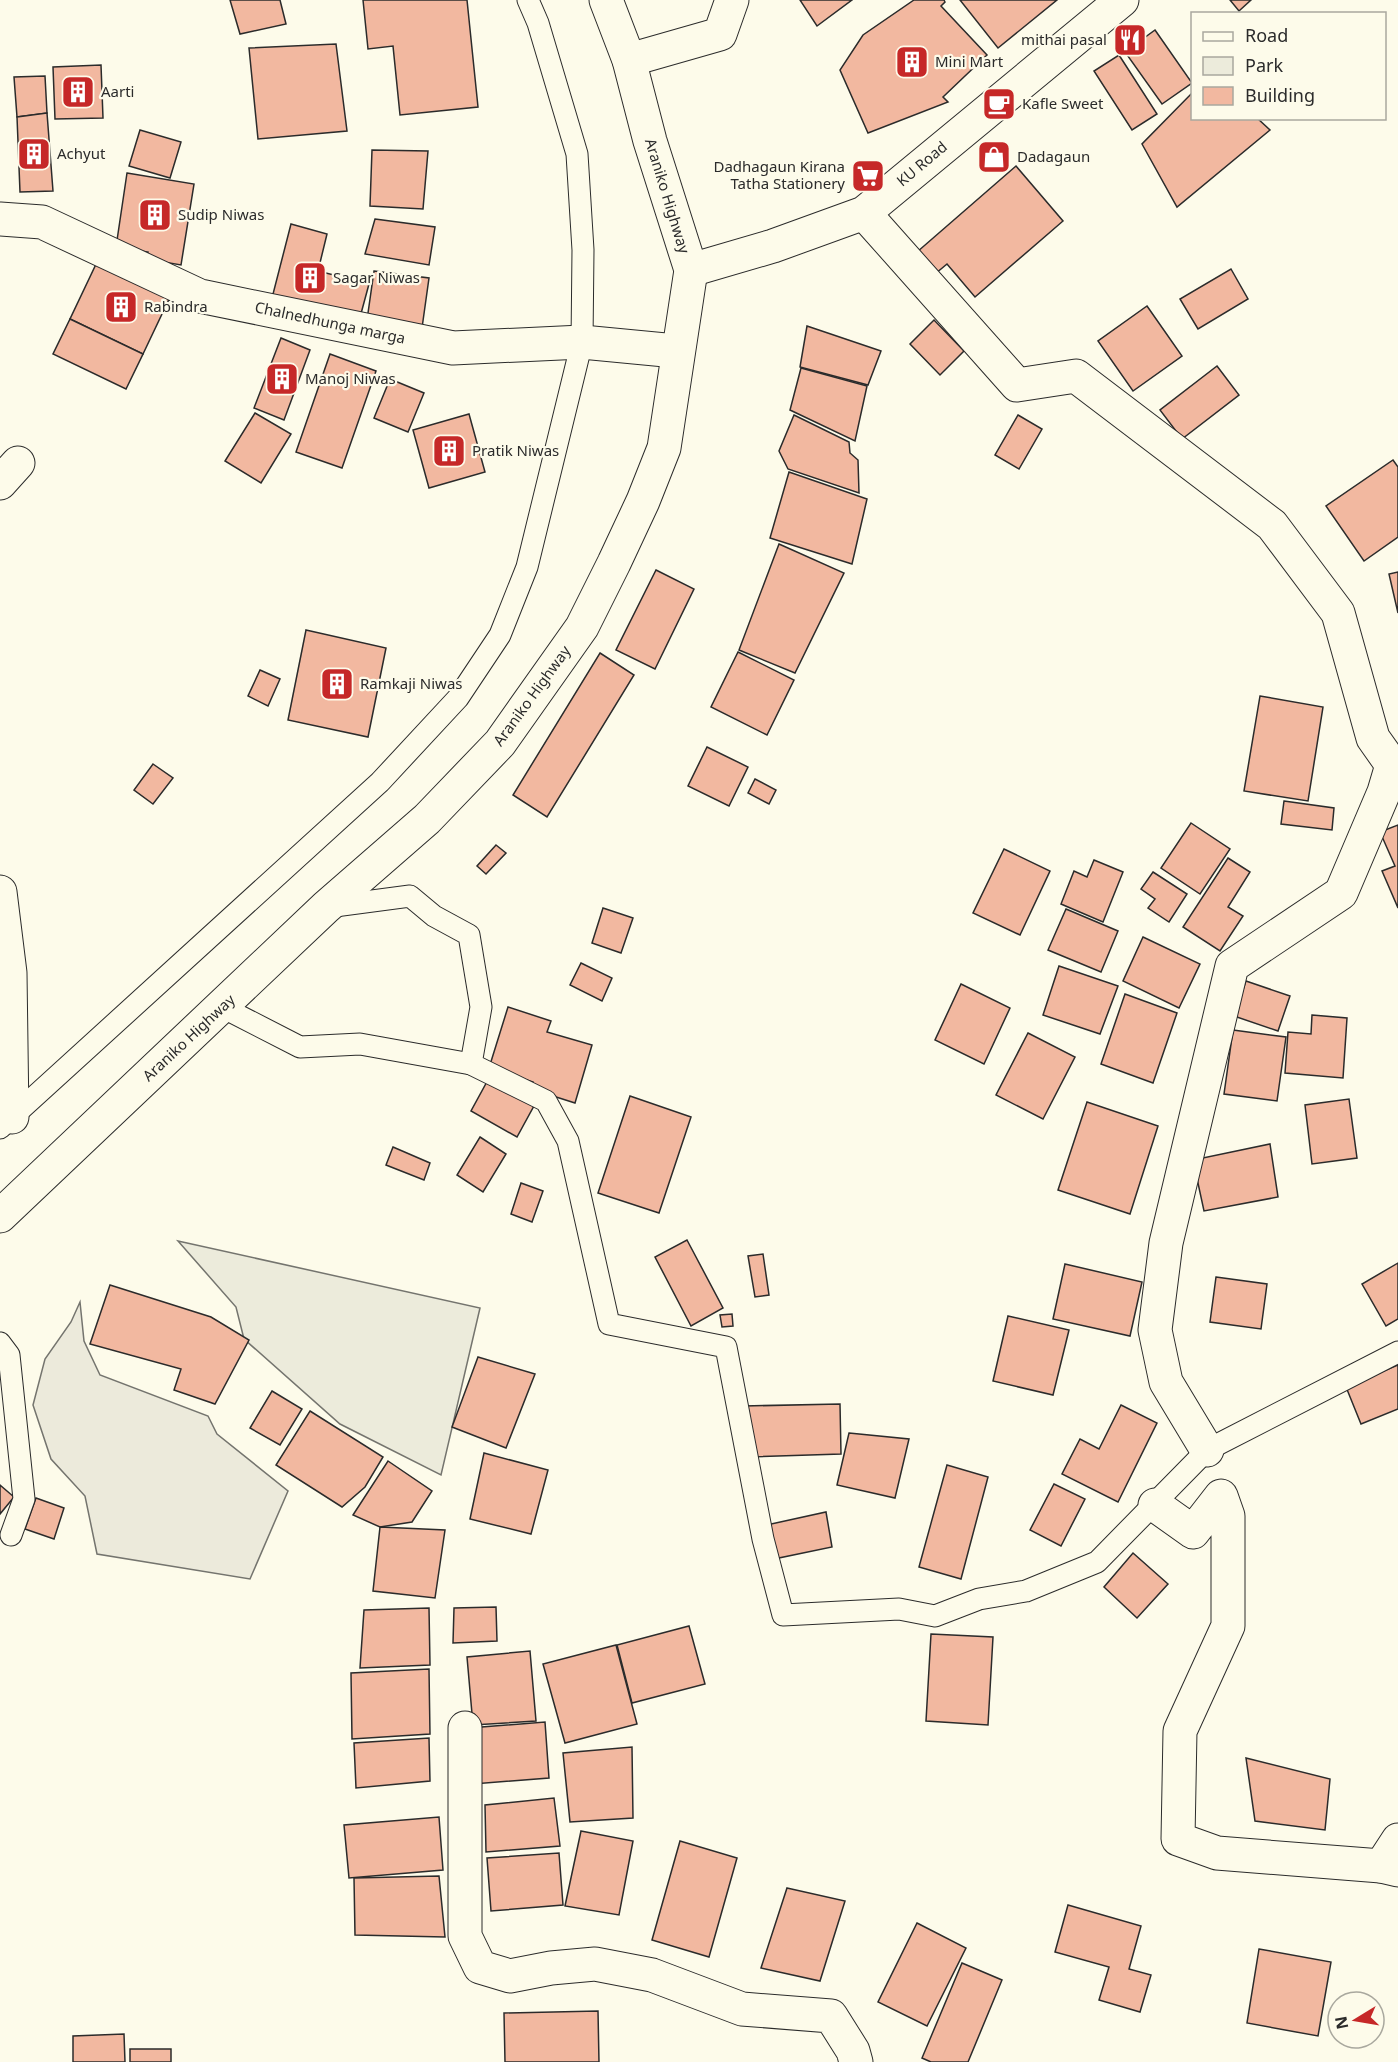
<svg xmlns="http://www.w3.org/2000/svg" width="1398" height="2062" viewBox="0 0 1398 2062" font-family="'Noto Sans',sans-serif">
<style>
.green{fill:#ecebdb;stroke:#74746e;stroke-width:1.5}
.parking{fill:#eceadb;stroke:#74746e;stroke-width:1.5}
.building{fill:#f2b8a0;stroke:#2b2b2b;stroke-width:1.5}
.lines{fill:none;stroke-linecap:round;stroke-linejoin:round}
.lane-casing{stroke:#2b2b2b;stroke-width:23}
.street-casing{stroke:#2b2b2b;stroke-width:35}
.secondary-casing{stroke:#2b2b2b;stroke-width:35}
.highway-casing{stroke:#2b2b2b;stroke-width:35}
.lane{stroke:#fdfbea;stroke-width:21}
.street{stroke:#fdfbea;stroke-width:33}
.secondary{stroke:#fdfbea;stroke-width:33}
.highway{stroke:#fdfbea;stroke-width:33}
.labels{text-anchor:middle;stroke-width:4.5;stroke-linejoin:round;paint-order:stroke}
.poi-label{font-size:15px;fill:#2b2b2b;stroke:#fdfbea;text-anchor:start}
.street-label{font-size:15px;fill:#2b2b2b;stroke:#fdfbea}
</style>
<rect width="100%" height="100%" fill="#fdfbea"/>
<polygon class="green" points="178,1241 480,1308 441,1475 340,1424 244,1339 236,1307"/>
<polygon class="parking" points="80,1302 84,1341 100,1375 208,1416 217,1434 288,1491 250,1579 97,1554 85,1496 51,1459 33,1405 45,1359 71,1322"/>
<g class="building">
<polygon points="230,0 280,0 286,24 240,34"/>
<polygon points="363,0 467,0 478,107 400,115 393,46 368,49"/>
<polygon points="800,0 852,0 817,26"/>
<polygon points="914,0 944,0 945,2 941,6 987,55 943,97 948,102 868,133 840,70 863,35"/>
<polygon points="960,0 1057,0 998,48"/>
<polygon points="1230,0 1251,0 1239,11"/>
<polygon points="1155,30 1192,83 1162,104 1125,52"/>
<polygon points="336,44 347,131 258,139 249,48"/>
<polygon points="1119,55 1157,114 1132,130 1094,71"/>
<polygon points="101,65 103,118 55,119 53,67"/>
<polygon points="45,76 47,113 17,117 14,77"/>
<polygon points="1192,93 1192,118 1257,118 1270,130 1177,207 1142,144"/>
<polygon points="47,113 53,191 20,192 17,117"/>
<polygon points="140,130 181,142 170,178 129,166"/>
<polygon points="372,150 428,151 423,209 370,206"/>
<polygon points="1016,166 1063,221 975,297 947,264 935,274 917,252"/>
<polygon points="127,173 194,184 181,265 146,259 148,252 116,247"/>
<polygon points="375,219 435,227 429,265 365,254"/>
<polygon points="291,224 327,234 318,271 369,284 359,321 272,298"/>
<polygon points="98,260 171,295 143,354 70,319"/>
<polygon points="1231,269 1248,299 1198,329 1180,299"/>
<polygon points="374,271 429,278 422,328 367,320"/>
<polygon points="1147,306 1182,356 1133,391 1098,341"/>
<polygon points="70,319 143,354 126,389 53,354"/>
<polygon points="934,320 964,351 940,375 910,344"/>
<polygon points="807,326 881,351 868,385 800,367"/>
<polygon points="281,338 310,350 284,420 254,408"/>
<polygon points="330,354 376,371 342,468 296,452"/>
<polygon points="1217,366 1239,395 1182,439 1160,410"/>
<polygon points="801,368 867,386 855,441 790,410"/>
<polygon points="390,379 424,393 408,432 374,418"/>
<polygon points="255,413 291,434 261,483 225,461"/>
<polygon points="469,414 485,472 429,488 413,430"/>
<polygon points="794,415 849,442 850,453 858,460 859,493 788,469 779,451"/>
<polygon points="1018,415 1042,429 1019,469 995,455"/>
<polygon points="1393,460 1398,467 1398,537 1364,561 1326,506"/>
<polygon points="789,472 867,499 852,564 770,538"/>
<polygon points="779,544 844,573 795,673 739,650"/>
<polygon points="656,570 694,589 655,669 616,650"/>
<polygon points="1398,572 1398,613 1389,574"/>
<polygon points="306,630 386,648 368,737 288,720"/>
<polygon points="738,652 794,680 767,735 711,707"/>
<polygon points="600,653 634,675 547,817 513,795"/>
<polygon points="260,670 280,679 268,706 248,696"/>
<polygon points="1260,696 1323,707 1308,801 1244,791"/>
<polygon points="707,747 748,767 729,806 688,786"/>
<polygon points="153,764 173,778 153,804 134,790"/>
<polygon points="755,779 776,790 769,804 748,793"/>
<polygon points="1284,801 1334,808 1332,830 1281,824"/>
<polygon points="1191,823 1230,849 1200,894 1161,868"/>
<polygon points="1398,825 1398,908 1382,871 1395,866 1380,832"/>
<polygon points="496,845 506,853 486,874 477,866"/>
<polygon points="1004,849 1050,871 1020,935 973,913"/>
<polygon points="1228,858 1250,872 1228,907 1243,916 1220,951 1183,927"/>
<polygon points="1094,860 1123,872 1103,922 1061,904 1074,871 1087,877"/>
<polygon points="1153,872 1187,894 1169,922 1148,908 1155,899 1141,889"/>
<polygon points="603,908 633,918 621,953 592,943"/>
<polygon points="1066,909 1118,931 1101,972 1048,950"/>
<polygon points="1143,937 1200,964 1179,1008 1123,981"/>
<polygon points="581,963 612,978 602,1001 570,985"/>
<polygon points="1059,966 1118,986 1100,1034 1043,1015"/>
<polygon points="1246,981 1290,996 1278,1031 1234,1016"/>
<polygon points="961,984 1010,1008 984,1064 935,1040"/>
<polygon points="1125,994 1177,1013 1153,1083 1101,1064"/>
<polygon points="508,1007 551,1021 547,1032 592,1045 575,1103 531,1089 533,1082 489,1068"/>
<polygon points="1312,1015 1347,1018 1343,1078 1285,1073 1288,1032 1311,1034"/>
<polygon points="1233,1030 1286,1037 1277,1101 1224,1094"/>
<polygon points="1028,1033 1075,1057 1043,1119 996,1095"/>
<polygon points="489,1078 535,1104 517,1137 471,1111"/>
<polygon points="630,1096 691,1117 659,1213 598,1193"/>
<polygon points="1349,1099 1357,1158 1312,1164 1305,1105"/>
<polygon points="1087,1102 1158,1126 1130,1214 1058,1190"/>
<polygon points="480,1137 506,1154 483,1192 457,1175"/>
<polygon points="1270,1144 1278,1197 1204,1211 1193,1160"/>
<polygon points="393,1147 430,1163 424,1180 386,1165"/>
<polygon points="521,1183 543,1191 532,1222 511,1214"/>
<polygon points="687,1240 723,1308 691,1326 655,1257"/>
<polygon points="763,1254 769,1295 755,1297 748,1256"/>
<polygon points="1398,1263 1398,1319 1386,1326 1362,1284"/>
<polygon points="1065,1264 1142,1282 1130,1336 1053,1319"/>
<polygon points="1216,1277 1267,1284 1261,1329 1210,1322"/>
<polygon points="110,1285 211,1317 249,1340 215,1404 174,1390 181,1369 90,1344"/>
<polygon points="732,1314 733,1326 722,1327 720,1315"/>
<polygon points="1008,1316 1069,1330 1053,1395 993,1381"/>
<polygon points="478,1357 535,1374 506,1448 452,1427"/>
<polygon points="1398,1365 1398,1409 1361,1424 1346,1387"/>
<polygon points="272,1391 302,1409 280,1445 250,1428"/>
<polygon points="840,1404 841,1454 748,1457 744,1406"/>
<polygon points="1121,1405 1157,1423 1118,1502 1062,1474 1080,1439 1099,1449"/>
<polygon points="310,1411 383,1457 365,1487 342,1507 276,1465"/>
<polygon points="849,1433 909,1439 895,1498 837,1485"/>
<polygon points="484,1453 548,1470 531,1534 470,1519"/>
<polygon points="388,1461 432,1491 412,1522 380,1527 353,1515"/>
<polygon points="947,1465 988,1477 961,1579 919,1567"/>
<polygon points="1054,1484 1085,1499 1061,1546 1030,1530"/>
<polygon points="0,1485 14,1497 0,1514"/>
<polygon points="36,1498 64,1508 54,1539 25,1529"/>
<polygon points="826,1512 832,1547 769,1560 762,1526"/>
<polygon points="380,1527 445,1530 435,1598 373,1591"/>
<polygon points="1133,1553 1168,1584 1137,1618 1104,1587"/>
<polygon points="496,1607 497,1641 453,1643 454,1608"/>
<polygon points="429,1608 430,1665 360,1668 364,1610"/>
<polygon points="689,1626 705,1684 632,1703 617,1645"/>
<polygon points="931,1634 993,1637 988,1725 926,1721"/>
<polygon points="616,1645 637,1724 565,1743 543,1664"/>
<polygon points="530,1651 536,1721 473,1725 467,1657"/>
<polygon points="429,1669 430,1734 352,1739 351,1673"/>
<polygon points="545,1722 549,1778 473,1784 469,1728"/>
<polygon points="429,1738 430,1781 356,1788 354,1743"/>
<polygon points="632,1747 633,1818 570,1822 563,1753"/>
<polygon points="1246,1758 1330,1779 1325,1830 1255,1821"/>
<polygon points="554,1798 560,1846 486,1852 485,1805"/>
<polygon points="439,1817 443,1870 349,1878 344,1825"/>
<polygon points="581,1831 633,1841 619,1915 565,1906"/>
<polygon points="680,1841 737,1858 709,1957 652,1940"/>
<polygon points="559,1853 563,1905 491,1911 487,1858"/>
<polygon points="439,1876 445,1937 355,1935 354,1878"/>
<polygon points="787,1888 845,1901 820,1981 761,1968"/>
<polygon points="1068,1905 1141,1926 1129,1969 1151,1975 1140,2012 1099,2000 1109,1967 1055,1952"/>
<polygon points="917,1923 966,1948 927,2026 878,2002"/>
<polygon points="1259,1949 1331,1962 1318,2036 1247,2023"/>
<polygon points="962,1963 1002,1980 968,2062 931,2062 922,2058"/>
<polygon points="598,2011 599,2062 505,2062 504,2013"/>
<polygon points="124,2034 125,2062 73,2062 73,2036"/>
<rect x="130" y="2049" width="41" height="13"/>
</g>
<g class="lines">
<g class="lane-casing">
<g id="lane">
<polyline points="327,907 410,896 434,916 469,935 481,1007 471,1064 546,1101 568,1141 609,1324 726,1347 763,1539 783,1615 899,1609 935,1616 979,1599 1026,1591 1097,1562 1207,1450 1398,1352"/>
<polyline points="222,1007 300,1047 360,1044 471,1064"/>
<polyline points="0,1128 380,782 458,698 500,635 527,567 582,342 583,250 577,154 538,23 528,0"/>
<polyline points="0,1343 9,1355 24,1499 11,1535"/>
</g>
</g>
<g class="street-casing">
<g id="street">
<polyline points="629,60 720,34 732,0"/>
<polyline points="864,213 1017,385 1076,376 1272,525 1338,613 1373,738 1392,765 1398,764"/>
<polyline points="0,219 42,222 200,296 453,348 582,342 676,351"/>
<polyline points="0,483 18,463"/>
<polyline points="0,892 10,973 12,1117"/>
<polyline points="1207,1450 1166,1382 1155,1330 1166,1243 1232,966 1341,893 1384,792 1392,765"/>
<polyline points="1155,1505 1193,1532 1221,1496 1228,1516 1228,1626 1180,1731 1178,1839 1217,1853 1381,1866 1398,1870"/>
<polyline points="465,1728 465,1936 480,1967 510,1976 551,1968 595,1964 652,1975 742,2009 831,2016 853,2051 856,2062"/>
<polyline points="1381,1866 1398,1840"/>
</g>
</g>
<g class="secondary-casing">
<polyline id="secondary" points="691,270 773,246 864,213 1122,0"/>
</g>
<g class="highway-casing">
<polyline id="highway" points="0,1216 326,907 427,819 500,743 582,627 614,563 643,501 664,448 691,270 650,141 629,60 606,0"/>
</g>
<use href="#lane" class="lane"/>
<use href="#street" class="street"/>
<use href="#secondary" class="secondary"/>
<use href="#highway" class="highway"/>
</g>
<defs>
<g id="restaurant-square" transform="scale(1.725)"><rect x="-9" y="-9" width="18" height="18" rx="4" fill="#c62828" stroke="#fdfbea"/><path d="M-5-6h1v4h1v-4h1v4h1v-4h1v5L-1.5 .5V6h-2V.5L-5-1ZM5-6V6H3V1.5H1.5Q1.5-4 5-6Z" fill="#fff"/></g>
<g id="building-square" transform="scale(1.725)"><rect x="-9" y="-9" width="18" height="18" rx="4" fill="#c62828" stroke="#fdfbea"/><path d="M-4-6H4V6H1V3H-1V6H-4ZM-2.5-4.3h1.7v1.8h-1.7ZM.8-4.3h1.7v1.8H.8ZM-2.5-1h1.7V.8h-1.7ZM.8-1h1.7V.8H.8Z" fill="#fff"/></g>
<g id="cafe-square" transform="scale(1.725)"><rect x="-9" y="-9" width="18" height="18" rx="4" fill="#c62828" stroke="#fdfbea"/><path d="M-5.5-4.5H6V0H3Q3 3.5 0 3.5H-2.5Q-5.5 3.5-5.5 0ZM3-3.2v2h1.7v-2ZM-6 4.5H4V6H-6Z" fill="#fff"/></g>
<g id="shop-square" transform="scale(1.725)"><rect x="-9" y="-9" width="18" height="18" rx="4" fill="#c62828" stroke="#fdfbea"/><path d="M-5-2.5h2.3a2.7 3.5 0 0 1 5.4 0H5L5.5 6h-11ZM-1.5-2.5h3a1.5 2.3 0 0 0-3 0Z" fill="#fff"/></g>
<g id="supermarket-square" transform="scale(1.725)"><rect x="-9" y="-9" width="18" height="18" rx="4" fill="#c62828" stroke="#fdfbea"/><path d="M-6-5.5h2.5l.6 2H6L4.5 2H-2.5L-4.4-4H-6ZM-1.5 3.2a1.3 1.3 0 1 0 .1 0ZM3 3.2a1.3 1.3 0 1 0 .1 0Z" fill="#fff"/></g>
</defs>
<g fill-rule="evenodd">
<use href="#restaurant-square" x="1130" y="40"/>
<use href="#building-square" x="912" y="62"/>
<use href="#building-square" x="78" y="92"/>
<use href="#cafe-square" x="999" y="104"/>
<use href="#building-square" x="34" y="154"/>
<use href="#shop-square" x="994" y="157"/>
<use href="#supermarket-square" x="868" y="176"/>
<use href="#building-square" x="155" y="215"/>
<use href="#building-square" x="310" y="278"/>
<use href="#building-square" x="121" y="307"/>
<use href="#building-square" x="282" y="379"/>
<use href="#building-square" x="449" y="451"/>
<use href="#building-square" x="337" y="684"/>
</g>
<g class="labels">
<g class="poi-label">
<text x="1107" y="45" text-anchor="end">mithai pasal</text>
<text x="935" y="67">Mini Mart</text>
<text x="101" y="97">Aarti</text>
<text x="1022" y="109">Kafle Sweet</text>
<text x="57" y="159">Achyut</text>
<text x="1017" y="162">Dadagaun</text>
<text x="845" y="172" text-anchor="end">Dadhagaun Kirana<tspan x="845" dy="17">Tatha Stationery</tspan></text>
<text x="178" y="220">Sudip Niwas</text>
<text x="333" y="283">Sagar Niwas</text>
<text x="144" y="312">Rabindra</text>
<text x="305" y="384">Manoj Niwas</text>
<text x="472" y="456">Pratik Niwas</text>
<text x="360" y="689">Ramkaji Niwas</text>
</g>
<g class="street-label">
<text transform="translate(922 164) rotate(-40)" y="5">KU Road</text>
<text transform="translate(667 196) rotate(73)" y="5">Araniko Highway</text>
<text transform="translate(330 323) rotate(12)" y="5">Chalnedhunga marga</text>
<text transform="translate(532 696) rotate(-54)" y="5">Araniko Highway</text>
<text transform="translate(189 1038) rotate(-43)" y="5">Araniko Highway</text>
</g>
</g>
<rect x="1191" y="12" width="195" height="108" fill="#fdfbea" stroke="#a9a89e" stroke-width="1.5"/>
<rect x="1203" y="32" width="30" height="9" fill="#fdfbea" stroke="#a9a89e" stroke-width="1.5"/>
<text x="1245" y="42" font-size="18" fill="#2b2b2b">Road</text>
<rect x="1203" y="57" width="30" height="18" fill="#ecebdb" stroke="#a9a89e" stroke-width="1.5"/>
<text x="1245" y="72" font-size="18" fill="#2b2b2b">Park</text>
<rect x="1203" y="87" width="30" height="18" fill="#f2b8a0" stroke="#a9a89e" stroke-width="1.5"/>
<text x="1245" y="102" font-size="18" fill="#2b2b2b">Building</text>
<g transform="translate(1356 2020) rotate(259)"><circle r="28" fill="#fdfbea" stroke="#a9a89e" stroke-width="1.5"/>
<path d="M0-4.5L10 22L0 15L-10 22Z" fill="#c62828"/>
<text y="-9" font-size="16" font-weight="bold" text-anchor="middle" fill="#2b2b2b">N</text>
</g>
</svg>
